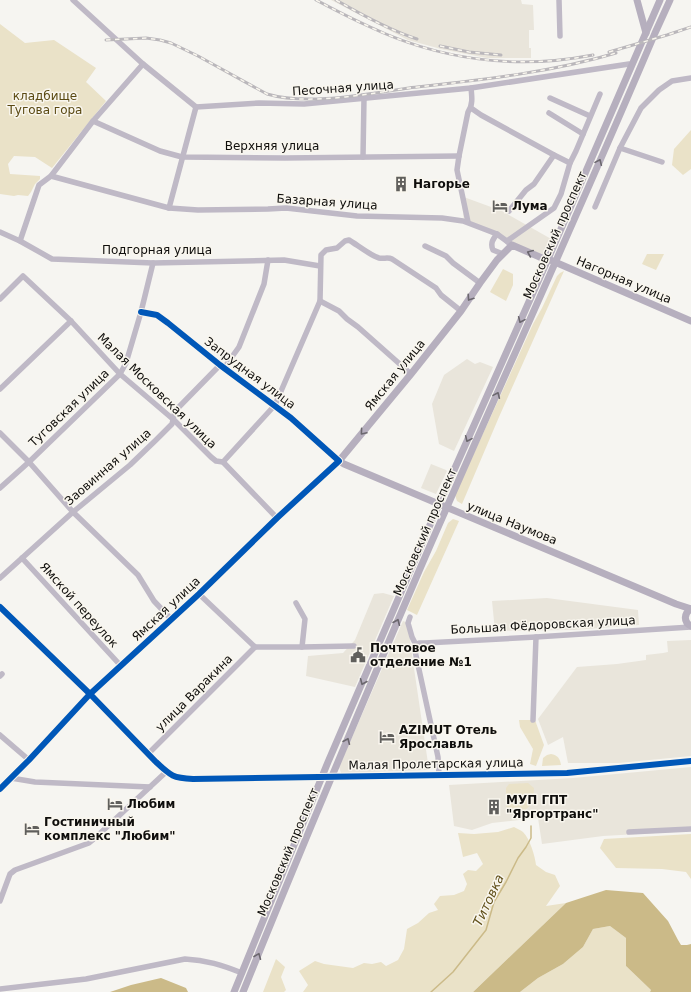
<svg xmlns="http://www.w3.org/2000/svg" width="691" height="992" viewBox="0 0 691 992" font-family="'DejaVu Sans',sans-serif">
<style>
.built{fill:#e9e5db}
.green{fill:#eae2c8}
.water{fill:#cbba88}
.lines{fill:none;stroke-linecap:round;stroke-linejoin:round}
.stream{stroke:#cbba88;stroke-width:1.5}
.minor{stroke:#bfb9c6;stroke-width:5.5}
.major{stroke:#b6afbe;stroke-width:7}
.rail-casing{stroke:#bab7bb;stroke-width:3}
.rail{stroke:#f9f6ee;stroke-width:1.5;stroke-dasharray:4.5;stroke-linecap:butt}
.cycleway-casing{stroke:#f9f6ee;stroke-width:8}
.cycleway{stroke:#0057b8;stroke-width:6}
.oneway{stroke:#6b676e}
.labels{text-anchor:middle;stroke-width:3;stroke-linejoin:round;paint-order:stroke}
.street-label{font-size:12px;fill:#0f0e0c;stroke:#f9f6ee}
.park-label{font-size:12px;fill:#5a4912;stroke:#f9f6ee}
.poi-label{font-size:12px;font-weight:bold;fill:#0f0e0c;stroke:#f9f6ee;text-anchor:start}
.water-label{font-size:13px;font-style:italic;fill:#61501a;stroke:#f9f6ee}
</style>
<rect width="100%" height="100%" fill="#f6f5f1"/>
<g class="built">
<polygon points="331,0 521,0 522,4 533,5 534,30 529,30 529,48 531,48 531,58 487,58 441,49 408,40"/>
<polygon points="461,196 502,211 553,240 546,255 512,245 464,221"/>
<polygon points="467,359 475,364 480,362 493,367 454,451 439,444 432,404 444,375"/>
<polygon points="431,464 446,470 447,471 436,494 421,488"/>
<polygon points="383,593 394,596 355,687 306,676 308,656 343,653 355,640 374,594"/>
<polygon points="547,598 638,610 639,625 574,630 495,631 492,601"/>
<polygon points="403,621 408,623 411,648 429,770 341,773 339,767"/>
<polygon points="691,640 691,756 619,763 568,763 563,737 548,745 538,719 577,667 617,664 646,660 646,655 663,653 668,652 667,641"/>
<polygon points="691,767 691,831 603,836 542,844 538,818 492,823 472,830 454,826 449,785 573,778"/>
</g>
<g class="green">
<polygon points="0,24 25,43 54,40 96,68 86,82 106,101 52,168 35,157 14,156 8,164 10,174 40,176 40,179 35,184 31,192 28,196 18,195 14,196 0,194"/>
<polygon points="691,130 691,169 683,175 672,165 674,149"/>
<polygon points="647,254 664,254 656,270 642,264"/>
<polygon points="503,269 513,274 513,285 506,301 490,292"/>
<polygon points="564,271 499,417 462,504 457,501 455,495 533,324 542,308 557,276 560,273"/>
<polygon points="453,519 459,521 417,615 407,610 424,572 436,551 448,523"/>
<polygon points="519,720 535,720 544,745 536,766 530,764 533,749 520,727"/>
<path d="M551 754C558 755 560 759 561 765L542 766 543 758 547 755Z"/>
<polygon points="528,783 534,788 533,803 525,810 510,811 506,806 506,788 509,784"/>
<path d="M514 827C517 829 521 830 523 832 530 839 535 856 536 865L546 872 555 875 560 886 546 906 566 903 475 990 473 992H303L308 985 299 971 315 961 324 964 353 968 364 963 372 964 381 962 386 966 398 960 404 949 407 929 418 923 429 913 438 910 434 904 440 896 454 895 464 891 467 884 463 874 468 870 476 871 483 864 477 853 463 857 458 833 474 834 498 832Z"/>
<polygon points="691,834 691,879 686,872 662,869 616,868 600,848 604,839"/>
<polygon points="610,926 626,938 626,966 651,990 650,992 520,992 538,978 563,964 583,947 593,929"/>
<polygon points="276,959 285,967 281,977 286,990 284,992 263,992"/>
</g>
<g class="water">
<polygon points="606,890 643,893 668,921 678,940 681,945 687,945 691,944 691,992 650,992 651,990 626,966 626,938 610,926 593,929 583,947 563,964 538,978 520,992 473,992 566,903"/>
<polygon points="161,978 186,988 188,992 110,992 131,985"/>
</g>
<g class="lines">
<polyline class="stream" points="431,992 453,972 486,930 494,902 506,882 518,858 526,847 531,838 531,826"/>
<g class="minor">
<polyline points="73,0 143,64 196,107 259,103 304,104 471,88 629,64"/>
<polyline points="559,0 560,36"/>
<polyline points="550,98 590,116"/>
<polyline points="471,108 481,115 554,155 570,163"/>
<polyline points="549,113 583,134"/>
<polyline points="93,121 160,151 182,157 285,158 459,156"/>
<polyline points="620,148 662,162"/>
<polyline points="363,157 364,98"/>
<polyline points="51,176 169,208 198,210 268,209 286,208 357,216 442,218 463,221 497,234 512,245"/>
<polyline points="595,207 620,148 641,108 659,90 672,81 691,78"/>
<polyline points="169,208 196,107"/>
<polyline points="509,211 526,190 534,184 554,155"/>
<path d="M468 222 457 170 459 156 468 112C473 105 472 97 471 88"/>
<polyline points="0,232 20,241 52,259 153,263 284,260 320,266"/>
<path d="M497 234C493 239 490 243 493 250L503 254"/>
<polyline points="20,241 39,185 51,176 93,121 143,64"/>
<polyline points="510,244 507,241 554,208 561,194 570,163 576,151 600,94"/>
<polyline points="425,246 446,256 453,263 480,283"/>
<polyline points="0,299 23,276 71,321 120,374 174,420 211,457 216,461 223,462 277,518"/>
<polyline points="320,301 339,311 347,319 358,327 411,374"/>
<polyline points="224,368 239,347 264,284 268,260"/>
<polyline points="0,389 71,321"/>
<polyline points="0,433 29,462 73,512 138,575 154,601 171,619"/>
<path d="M223 462 275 405 320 301 321 255 326 250 337 248 345 241 349 240C356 244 371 256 379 258 384 259 388 257 392 259L436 288 441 295 461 311"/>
<polyline points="0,488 29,462 120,374 126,363 141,312 153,263"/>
<polyline points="22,558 121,666"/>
<polyline points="0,578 73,512 130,465 156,440 172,424 175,411 220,365"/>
<polyline points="199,594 255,647 302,647 354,646"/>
<polyline points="296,603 305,619 302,647"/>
<path d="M0 607 90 694 156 762C171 776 173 778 193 779L567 773 691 761"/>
<polyline points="410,617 408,623 412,637 416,645 415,651 438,757 439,774"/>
<polyline points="416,645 419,643 425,643 536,637 691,627"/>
<polyline points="0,676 2,674"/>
<polyline points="533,720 536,637"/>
<polyline points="0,735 29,760"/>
<polyline points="148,754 255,647"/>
<polyline points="11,778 35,782 150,787"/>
<polyline points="0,789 29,760 90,694 199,594 277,518 339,461 291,418 220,365 168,323 157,315 141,312"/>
<polyline points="629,832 691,829"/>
<polyline points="0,901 10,874 15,870 89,843 95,838 166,772"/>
<path d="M0 989 86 979 185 959C206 960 222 965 242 973"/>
</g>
<g class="major">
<polyline points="637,0 646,33"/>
<polyline points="691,321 548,259 542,258 512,245 497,260 480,283 461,311 411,374 339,461 344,464 676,604 691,609"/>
<path d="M691 609C684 613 683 622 691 626"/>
<polyline points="234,992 328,762 439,504 548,259 660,0"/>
<path d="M243 992C300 851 359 711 419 571 497 391 579 213 655 33L670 0"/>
</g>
<g class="rail-casing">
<g id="rail">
<path d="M316 0C333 9 350 18 368 26 439 60 516 70 593 55"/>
<path d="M336 0C362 15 389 30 417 39"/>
<path d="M106 40 146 38 160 40 171 43 198 56 267 94C308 106 366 94 409 88 479 80 549 73 616 53"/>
<polyline points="440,46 469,52 501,55"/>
<polyline points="609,52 667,35 691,27"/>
</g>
</g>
<use href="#rail" class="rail"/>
<g class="cycleway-casing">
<g id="cycleway">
<path d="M0 607 90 694 156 762C171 776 173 778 193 779L567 773 691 761"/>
<polyline points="0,789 29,760 90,694 199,594 277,518 339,461 291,418 220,365 168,323 157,315 141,312"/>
</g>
</g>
<use href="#cycleway" class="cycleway"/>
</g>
<defs><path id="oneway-chevron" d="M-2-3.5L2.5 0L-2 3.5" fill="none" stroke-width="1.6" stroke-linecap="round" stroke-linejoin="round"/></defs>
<g class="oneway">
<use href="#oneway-chevron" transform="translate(599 162) rotate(-66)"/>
<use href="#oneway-chevron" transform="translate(530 253) rotate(-157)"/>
<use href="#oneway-chevron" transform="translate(470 298) rotate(124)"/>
<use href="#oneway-chevron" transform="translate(521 320) rotate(114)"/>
<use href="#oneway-chevron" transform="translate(497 395) rotate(-66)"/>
<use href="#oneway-chevron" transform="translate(363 432) rotate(130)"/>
<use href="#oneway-chevron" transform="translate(468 439) rotate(114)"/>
<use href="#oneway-chevron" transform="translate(397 622) rotate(-67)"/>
<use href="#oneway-chevron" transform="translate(363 682) rotate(113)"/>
<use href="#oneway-chevron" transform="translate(347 741) rotate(-67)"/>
<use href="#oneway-chevron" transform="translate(258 956) rotate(-68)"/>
</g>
<defs>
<g id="building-bare" transform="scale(1.2)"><path d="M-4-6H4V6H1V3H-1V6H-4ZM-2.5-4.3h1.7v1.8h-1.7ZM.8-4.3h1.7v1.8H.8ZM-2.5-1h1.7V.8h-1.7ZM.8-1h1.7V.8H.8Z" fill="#605f5c" stroke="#f9f6ee" stroke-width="2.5" paint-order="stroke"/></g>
<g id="hotel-bare" transform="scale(1.2)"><path d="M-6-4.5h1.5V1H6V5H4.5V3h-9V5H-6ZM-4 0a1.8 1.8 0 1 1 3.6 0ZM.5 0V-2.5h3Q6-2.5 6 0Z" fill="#605f5c" stroke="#f9f6ee" stroke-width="2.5" paint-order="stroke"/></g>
<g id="civic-bare" transform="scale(1.2)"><path d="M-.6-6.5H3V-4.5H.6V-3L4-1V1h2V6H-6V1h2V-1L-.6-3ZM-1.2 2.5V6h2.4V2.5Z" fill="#605f5c" stroke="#f9f6ee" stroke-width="2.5" paint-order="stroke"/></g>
</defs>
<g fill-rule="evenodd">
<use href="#building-bare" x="401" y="184"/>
<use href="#hotel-bare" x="500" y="206"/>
<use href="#civic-bare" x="358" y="655"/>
<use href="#hotel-bare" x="387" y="737"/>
<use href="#hotel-bare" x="115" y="804"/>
<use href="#building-bare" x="494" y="807"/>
<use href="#hotel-bare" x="32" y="829"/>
</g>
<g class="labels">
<g class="street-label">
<text transform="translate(343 88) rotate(-4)" y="4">Песочная улица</text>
<text x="272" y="150">Верхняя улица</text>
<text transform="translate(327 202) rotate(4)" y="4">Базарная улица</text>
<text transform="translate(555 235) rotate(-66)" y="4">Московский проспект</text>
<text x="157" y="254">Подгорная улица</text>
<text transform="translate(624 280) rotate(23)" y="4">Нагорная улица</text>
<text transform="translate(250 373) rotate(37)" y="4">Запрудная улица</text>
<text transform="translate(395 375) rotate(-51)" y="4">Ямская улица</text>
<text transform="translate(157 391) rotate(44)" y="4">Малая Московская улица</text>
<text transform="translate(69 408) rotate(-44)" y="4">Туговская улица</text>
<text transform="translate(108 467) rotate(-41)" y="4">Заовинная улица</text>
<text transform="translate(512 523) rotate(22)" y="4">улица Наумова</text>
<text transform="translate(425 532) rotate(-66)" y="4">Московский проспект</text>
<text transform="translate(79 605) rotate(48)" y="4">Ямской переулок</text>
<text transform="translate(166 609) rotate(-43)" y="4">Ямская улица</text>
<text transform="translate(543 625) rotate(-3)" y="4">Большая Фёдоровская улица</text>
<text transform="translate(194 693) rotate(-45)" y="4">улица Варакина</text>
<text transform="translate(436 764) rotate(-1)" y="4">Малая Пролетарская улица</text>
<text transform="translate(288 852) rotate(-67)" y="4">Московский проспект</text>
</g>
<g class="park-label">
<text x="45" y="100">кладбище<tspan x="45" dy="14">Тугова гора</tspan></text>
</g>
<g class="poi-label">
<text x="413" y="188">Нагорье</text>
<text x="512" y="210">Лума</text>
<text x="370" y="652">Почтовое<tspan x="370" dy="14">отделение №1</tspan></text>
<text x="399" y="734">AZIMUT Отель<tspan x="399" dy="14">Ярославль</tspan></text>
<text x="506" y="804">МУП ГПТ<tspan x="506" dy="14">"Яргортранс"</tspan></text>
<text x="127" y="808">Любим</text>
<text x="44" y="826">Гостиничный<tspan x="44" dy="14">комплекс "Любим"</tspan></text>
</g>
<g class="water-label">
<text transform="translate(488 900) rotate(-65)" y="5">Титовка</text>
</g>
</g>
</svg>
